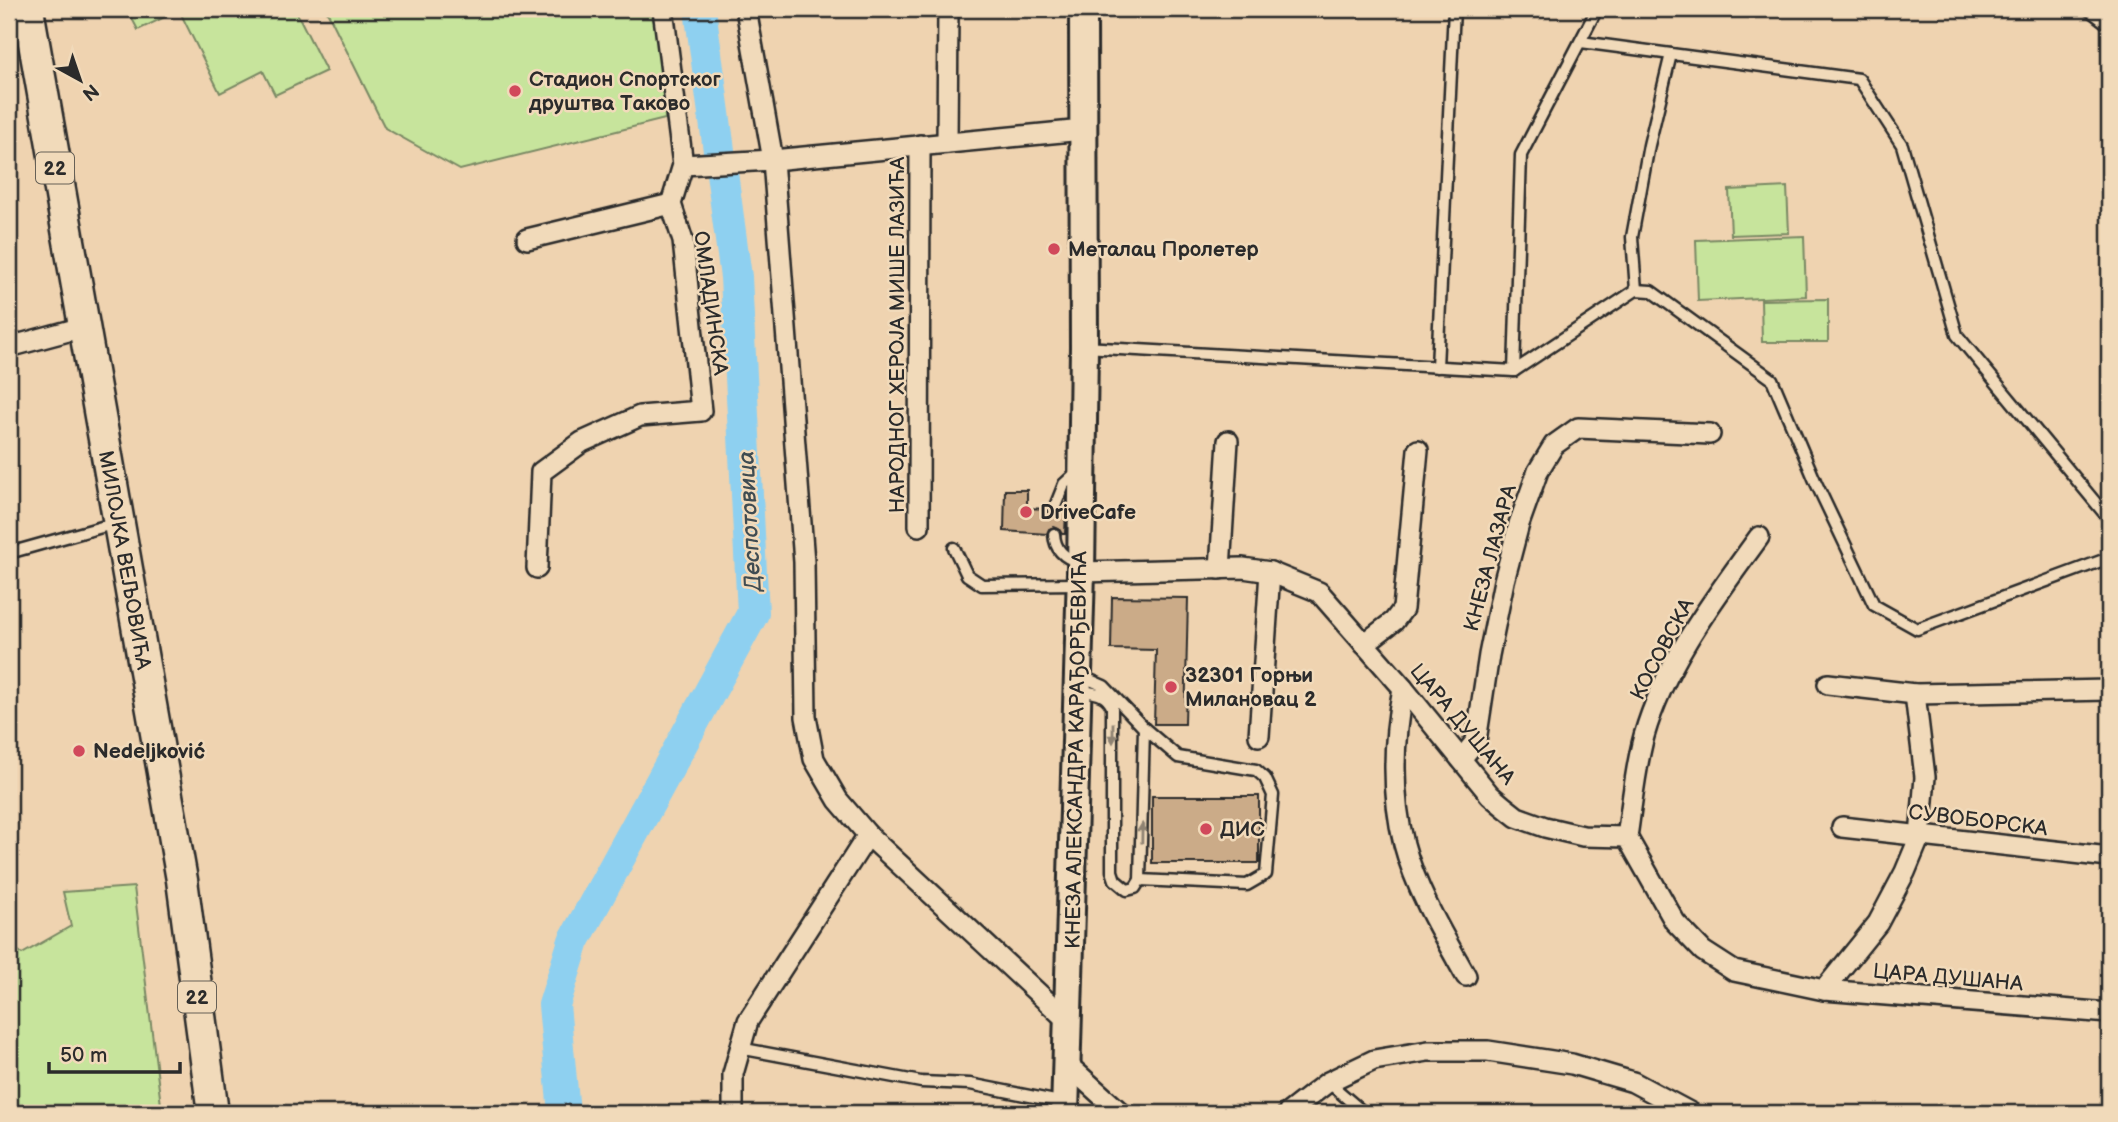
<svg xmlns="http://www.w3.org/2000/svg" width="2118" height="1122" viewBox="0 0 2118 1122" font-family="'Balsamiq Sans',sans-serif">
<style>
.green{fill:#c7e49c;stroke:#798864;stroke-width:2}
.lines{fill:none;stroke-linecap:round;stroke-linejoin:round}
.river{stroke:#8ed0f0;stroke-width:32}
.building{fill:#cbab88;stroke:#2b2b2b;stroke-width:2}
.lane-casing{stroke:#2b2b2b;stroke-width:15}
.street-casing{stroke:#2b2b2b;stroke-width:24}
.secondary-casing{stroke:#2b2b2b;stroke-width:32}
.primary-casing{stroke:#2b2b2b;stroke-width:35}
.lane{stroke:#f1daba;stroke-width:10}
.street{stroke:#f1daba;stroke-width:19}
.secondary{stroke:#f1daba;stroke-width:26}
.primary{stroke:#f1daba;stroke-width:30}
.oneway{fill:#8e8272}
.poi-dot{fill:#d1495b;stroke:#f1daba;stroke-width:2.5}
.labels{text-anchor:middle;stroke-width:5;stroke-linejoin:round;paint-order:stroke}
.shield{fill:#f1daba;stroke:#666056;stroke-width:2}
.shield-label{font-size:19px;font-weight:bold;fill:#2b2b2b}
.poi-label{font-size:21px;font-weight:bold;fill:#2b2b2b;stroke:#f1daba;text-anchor:start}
.street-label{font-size:21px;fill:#2b2b2b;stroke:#f1daba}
.water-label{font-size:23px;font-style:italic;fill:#3f4c52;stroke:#f1daba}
</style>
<rect width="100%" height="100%" fill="#efd3b0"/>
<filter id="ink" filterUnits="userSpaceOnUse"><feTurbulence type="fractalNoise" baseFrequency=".0143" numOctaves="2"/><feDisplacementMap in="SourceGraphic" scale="14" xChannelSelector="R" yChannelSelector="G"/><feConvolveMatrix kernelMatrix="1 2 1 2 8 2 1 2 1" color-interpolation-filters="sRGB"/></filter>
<g filter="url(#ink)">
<g class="green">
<polygon points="127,9 295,9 326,71 275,95 263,71 220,93 179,10 138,30"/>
<polygon points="326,9 651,9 663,62 665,119 460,170 385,128"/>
<polygon points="1787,187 1789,233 1731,235 1729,190"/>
<polygon points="1804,236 1806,296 1698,301 1696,240"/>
<polygon points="1828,299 1828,342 1762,342 1761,300"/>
<polygon points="134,887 162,1113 9,1113 9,942 22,954 71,926 63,892"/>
</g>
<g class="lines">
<polyline class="river" points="564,1113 554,1005 574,941 753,613 736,277 700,9"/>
</g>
<g class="building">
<polygon points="1005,490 1027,490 1027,508 1047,509 1052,516 1058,515 1062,509 1066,509 1065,534 1062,534 1059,529 1054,527 1049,529 1047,534 1004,531"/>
<polygon points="1112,597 1188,598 1185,724 1154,724 1156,650 1111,649"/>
<rect x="1152" y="796" width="107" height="67"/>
</g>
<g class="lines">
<g class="lane-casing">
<g id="lane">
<polyline points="2088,9 2109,25"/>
<polyline points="1581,42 1859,79 1902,145 1957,335 2109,519"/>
<polyline points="1636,290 1632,237 1649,145 1671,54"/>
<polyline points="1084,347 1514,371 1636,290 1651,291 1772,379 1816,483 1874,605 1917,629 2109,558"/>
<polyline points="1437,367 1454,9"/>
<polyline points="1514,371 1521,155 1597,9"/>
<polyline points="1054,509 1064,484 1078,471"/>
<path d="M1054 534C1055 550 1064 558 1079 562"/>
<polyline points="954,548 967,575 982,585 1080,584"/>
<polyline points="9,553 116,523"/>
<path d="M1078 690C1093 693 1106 692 1112 707V871L1115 880 1127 890 1135 888 1140 880 1144 728 1104 686 1079 675"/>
<polyline points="1140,880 1247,885 1266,874 1273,795 1265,778 1256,770 1178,757 1144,728"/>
<polyline points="739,1048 921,1082 970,1084 1065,1103"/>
<polyline points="1328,1082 1364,1113"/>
</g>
</g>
<g class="street-casing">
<g id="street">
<polyline points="746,9 773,160 804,562 806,717 814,759 838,800 868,835 1068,1021"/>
<polyline points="947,143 948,9"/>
<polyline points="683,165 773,160 1083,130"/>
<polyline points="527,239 671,204"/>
<polyline points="9,347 83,327"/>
<polyline points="919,526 920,145"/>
<polyline points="537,568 541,472 582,442 640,416 701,411 683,241 671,204 683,165 663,9"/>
<polyline points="1220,569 1228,441"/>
<polyline points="1081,572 1243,568 1270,572 1319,592 1403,688 1490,795 1503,806 1517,817 1545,827 1583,836 1627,837 1675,922 1703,951 1734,971 1824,990 2109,1013"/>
<polyline points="1364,644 1394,621 1403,609 1418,450"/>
<polyline points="1828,684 1915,694 2109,690"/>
<path d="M1403 688C1393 740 1391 792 1404 844 1416 890 1443 935 1466 976"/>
<polyline points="1259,736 1270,572"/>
<polyline points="1461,759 1476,741 1489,655 1504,581 1519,524 1538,471 1554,445 1578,428 1710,434"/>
<polyline points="1842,827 2109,857"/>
<path d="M1627 837C1632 804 1635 769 1644 736 1665 662 1715 598 1759 537"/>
<polyline points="1824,990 1878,923 1905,872 1920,836 1925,777 1915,694"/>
<polyline points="1068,1065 1121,1113"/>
<polyline points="733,1113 733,1074 748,1021 868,835"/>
<polyline points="1288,1113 1328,1082 1374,1060 1428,1051 1488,1051 1572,1064 1633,1082 1691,1113"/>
</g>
</g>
<g class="secondary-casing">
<polyline id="secondary" points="1065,1113 1081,572 1084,347 1083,9"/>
</g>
<g class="primary-casing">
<polyline id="primary" points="28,9 182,880 213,1113"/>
</g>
<use href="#lane" class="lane"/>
<use href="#street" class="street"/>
<use href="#secondary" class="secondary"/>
<use href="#primary" class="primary"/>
</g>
<defs><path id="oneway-solid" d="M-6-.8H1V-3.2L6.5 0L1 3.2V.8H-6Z" transform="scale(1.75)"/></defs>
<g class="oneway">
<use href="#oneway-solid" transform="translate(1113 733) rotate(90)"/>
<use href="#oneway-solid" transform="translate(1142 833) rotate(-89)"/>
</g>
</g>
<g class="poi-dot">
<circle cx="515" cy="91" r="7"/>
<circle cx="1054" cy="249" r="7"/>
<circle cx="1026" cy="512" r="7"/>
<circle cx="1171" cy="687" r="7"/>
<circle cx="79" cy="751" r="7"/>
<circle cx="1206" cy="829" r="7"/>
</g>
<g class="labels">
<g class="shield">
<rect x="36" y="152.5" width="38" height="31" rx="5"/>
<rect x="178" y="981.5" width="38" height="31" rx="5"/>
</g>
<g class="shield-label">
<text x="55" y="175">22</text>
<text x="197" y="1004">22</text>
</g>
<g class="poi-label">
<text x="529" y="86">Стадион Спортског<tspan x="529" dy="24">друштва Таково</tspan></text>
<text x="1068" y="256">Металац Пролетер</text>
<text x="1040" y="519">DriveCafe</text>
<text x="1185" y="682">32301 Горњи<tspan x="1185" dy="24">Милановац 2</tspan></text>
<text x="93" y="758">Nedeljković</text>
<text x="1220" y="836">ДИС</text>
</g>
<g class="street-label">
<text transform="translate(711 303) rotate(82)" y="7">ОМЛАДИНСКА</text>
<text transform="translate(897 335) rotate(-90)" y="7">НАРОДНОГ ХЕРОЈА МИШЕ ЛАЗИЋА</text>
<text transform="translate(1490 558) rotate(-75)" y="7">КНЕЗА ЛАЗАРА</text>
<text transform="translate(125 560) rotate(80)" y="7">МИЛОЈКА ВЕЉОВИЋА</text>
<text transform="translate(1662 649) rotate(-62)" y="7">КОСОВСКА</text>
<text transform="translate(1463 724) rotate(50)" y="7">ЦАРА ДУШАНА</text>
<text transform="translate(1076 750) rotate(-89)" y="7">КНЕЗА АЛЕКСАНДРА КАРАЂОРЂЕВИЋА</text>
<text transform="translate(1978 820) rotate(7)" y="7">СУВОБОРСКА</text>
<text transform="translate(1948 977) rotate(5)" y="7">ЦАРА ДУШАНА</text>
</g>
<g class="water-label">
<text transform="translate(749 521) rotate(-93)" y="8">Деспотовица</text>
</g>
</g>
<rect width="2118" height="1122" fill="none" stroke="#f1daba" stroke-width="35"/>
<rect x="18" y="18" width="2083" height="1087" fill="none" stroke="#2b2b2b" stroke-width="2.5" filter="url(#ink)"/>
<g transform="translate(80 80) rotate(140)" stroke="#f1daba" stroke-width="5" paint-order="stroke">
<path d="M0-5L12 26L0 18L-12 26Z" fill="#2b2b2b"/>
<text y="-10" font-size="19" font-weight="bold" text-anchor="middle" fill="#2b2b2b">N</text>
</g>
<path d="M49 1062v10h131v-10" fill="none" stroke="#2b2b2b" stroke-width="3.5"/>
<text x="60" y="1062" font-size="21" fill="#2b2b2b" stroke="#f1daba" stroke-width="5" paint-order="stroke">50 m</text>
</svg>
